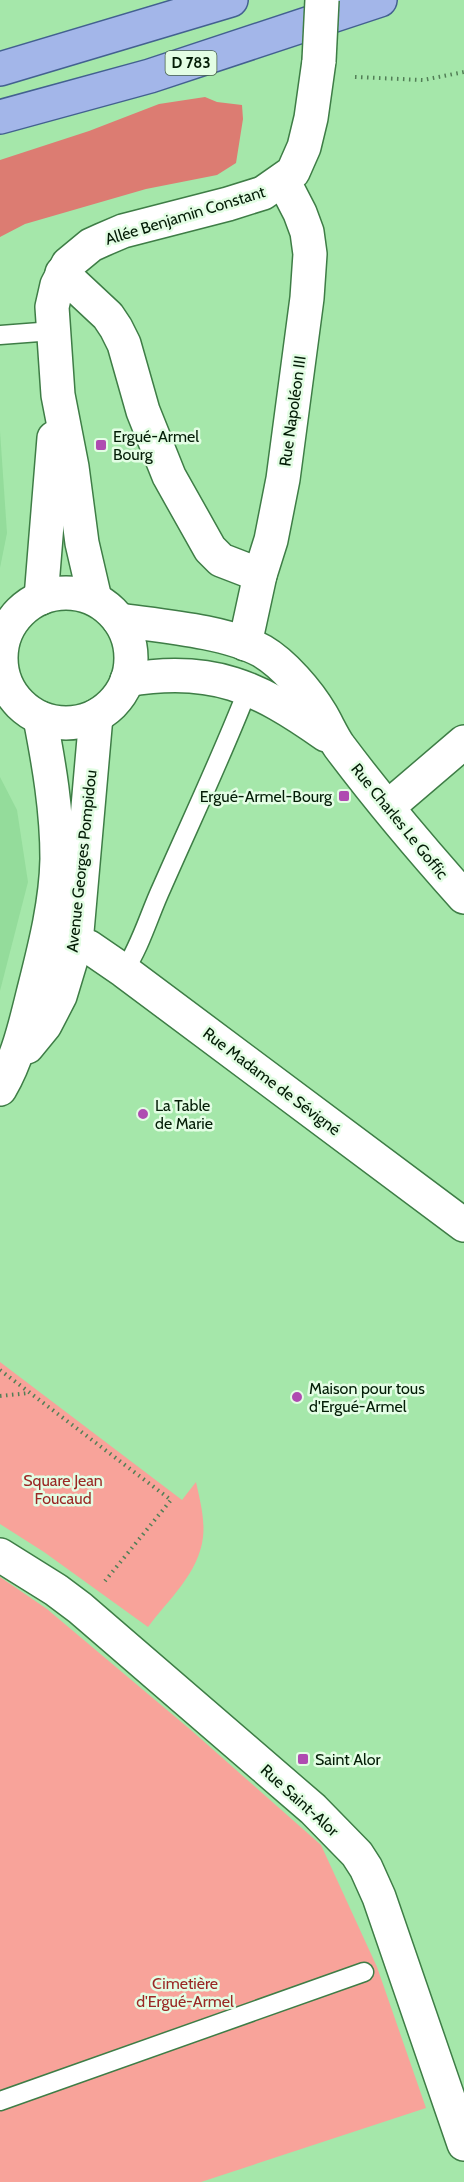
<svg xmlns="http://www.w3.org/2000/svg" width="464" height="2182" viewBox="0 0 464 2182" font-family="Cabin,sans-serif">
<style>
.built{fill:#94dc9b}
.green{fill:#f8a39a}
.forest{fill:#dc7c72}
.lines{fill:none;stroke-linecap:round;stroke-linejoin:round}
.service-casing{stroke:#3e7d46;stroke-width:21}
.minor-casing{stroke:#3e7d46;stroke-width:36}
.tertiary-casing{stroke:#3e7d46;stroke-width:36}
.primary-casing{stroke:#436190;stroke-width:36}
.path{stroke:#527e56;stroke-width:4;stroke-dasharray:1.5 4.5;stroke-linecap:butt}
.service{stroke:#fff;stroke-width:18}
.minor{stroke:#fff;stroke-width:33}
.tertiary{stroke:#fff;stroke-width:33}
.primary{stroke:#a3b6e9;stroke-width:33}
.tertiary-bridge-casing{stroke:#3e7d46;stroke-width:36;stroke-linecap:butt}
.tertiary-bridge{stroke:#fff;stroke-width:33}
.poi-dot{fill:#af4bb1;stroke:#e3fde4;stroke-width:2}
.labels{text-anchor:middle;stroke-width:5;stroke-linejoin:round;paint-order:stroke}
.shield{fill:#e3fde4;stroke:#466049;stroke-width:1.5}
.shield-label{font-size:15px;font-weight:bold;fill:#031c06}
.street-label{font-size:16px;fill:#031c06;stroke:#e3fde4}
.poi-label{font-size:16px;fill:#031c06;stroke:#e3fde4;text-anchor:start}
.park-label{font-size:16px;fill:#9a2825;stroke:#e3fde4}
</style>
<rect width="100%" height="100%" fill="#a5e7aa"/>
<g class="built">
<polygon points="0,431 7,533 0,568"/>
<polygon points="0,777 17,810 28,882 0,991"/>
</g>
<g class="green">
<path d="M0 1362 182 1500 196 1482C200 1500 205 1519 203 1537 199 1573 168 1600 148 1627L44 1552 0 1524Z"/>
<polygon points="0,1577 47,1609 192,1731 321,1845 377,1967 426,2108 201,2182 0,2182"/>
</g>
<polygon class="forest" points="205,97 217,102 242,105 243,119 236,163 217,175 146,189 25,224 0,237 0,160 89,131 159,104"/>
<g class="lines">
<g class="service-casing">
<g id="service">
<polyline points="0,335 53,331"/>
<path d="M124 971C141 945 149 915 162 887 191 821 222 756 248 689"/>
<polyline points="0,2101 364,1972"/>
</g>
</g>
<g class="minor-casing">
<g id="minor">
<polyline points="62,273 108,316 116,328 124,344 143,411 169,476 210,549 221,560 260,575"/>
<polyline points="245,644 260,575 271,540 283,479 307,298 310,254 307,232 300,213 283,180"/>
<polyline points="388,807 464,742"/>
<polyline points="76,943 89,947 124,971 464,1225"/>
<polyline points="27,1047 45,1025 60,996 76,943 96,716"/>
<path d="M0 1089C17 1060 25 1027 33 994 44 950 56 905 57 859 57 811 49 764 40 718"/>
<polyline points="0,1555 56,1590 80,1608 313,1809 357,1854 366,1868 379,1897 464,2144"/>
</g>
</g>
<g class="tertiary-casing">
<g id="tertiary">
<circle cx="66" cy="658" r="65"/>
<polyline points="41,598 54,438"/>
<polyline points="95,599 82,543 72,467 58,395 52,307 57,285 68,264 91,245 102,240 123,231 228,204 263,193 293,172 304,147 311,118 319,61"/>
<path d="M119 620C161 626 225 631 262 651 284 664 308 692 321 714 327 724 332 736 339 746 378 798 421 849 464 897"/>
<path d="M127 680C212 665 258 687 326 735"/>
</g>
</g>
<g class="primary-casing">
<g id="primary">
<polyline points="0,69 231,0"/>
<polyline points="0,117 150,76 380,0"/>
</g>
</g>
<g class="path">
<polyline points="355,77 423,80 464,72"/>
<polyline points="0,1370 171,1500 105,1581"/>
<polyline points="0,1396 29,1393"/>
</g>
<use href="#service" class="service"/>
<use href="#minor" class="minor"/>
<use href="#tertiary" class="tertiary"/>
<use href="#primary" class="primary"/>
<g class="tertiary-bridge-casing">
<polyline id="tertiary-bridge" points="319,61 322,0"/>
</g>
<use href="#tertiary-bridge" class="tertiary-bridge"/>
</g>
<g class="poi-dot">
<rect x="95" y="439" width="12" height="12" rx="3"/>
<rect x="338" y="790" width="12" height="12" rx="3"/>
<circle cx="143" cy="1114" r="6"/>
<circle cx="297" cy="1397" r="6"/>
<rect x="297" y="1753" width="12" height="12" rx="3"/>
</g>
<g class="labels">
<rect class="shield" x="165.5" y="51" width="51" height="24" rx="4.5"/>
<g class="shield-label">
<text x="191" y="68">D 783</text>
</g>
<g class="street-label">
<text transform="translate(185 215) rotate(-17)" y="6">Allée Benjamin Constant</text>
<text transform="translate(292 411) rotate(-82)" y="6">Rue Napoléon III</text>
<text transform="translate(400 821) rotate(51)" y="6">Rue Charles Le Goffic</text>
<text transform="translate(81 861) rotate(-84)" y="6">Avenue Georges Pompidou</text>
<text transform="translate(272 1081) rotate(37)" y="6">Rue Madame de Sévigné</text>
<text transform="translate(300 1800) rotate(42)" y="6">Rue Saint-Alor</text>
</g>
<g class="poi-label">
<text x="113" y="442">Ergué-Armel<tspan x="113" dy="18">Bourg</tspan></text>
<text x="332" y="802" text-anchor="end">Ergué-Armel-Bourg</text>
<text x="155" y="1111">La Table<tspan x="155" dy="18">de Marie</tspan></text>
<text x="309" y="1394">Maison pour tous<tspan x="309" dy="18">d'Ergué-Armel</tspan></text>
<text x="315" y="1765">Saint Alor</text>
</g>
<g class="park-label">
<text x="63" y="1486">Square Jean<tspan x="63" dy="18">Foucaud</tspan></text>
<text x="185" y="1989">Cimetière<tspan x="185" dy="18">d'Ergué-Armel</tspan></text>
</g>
</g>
</svg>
